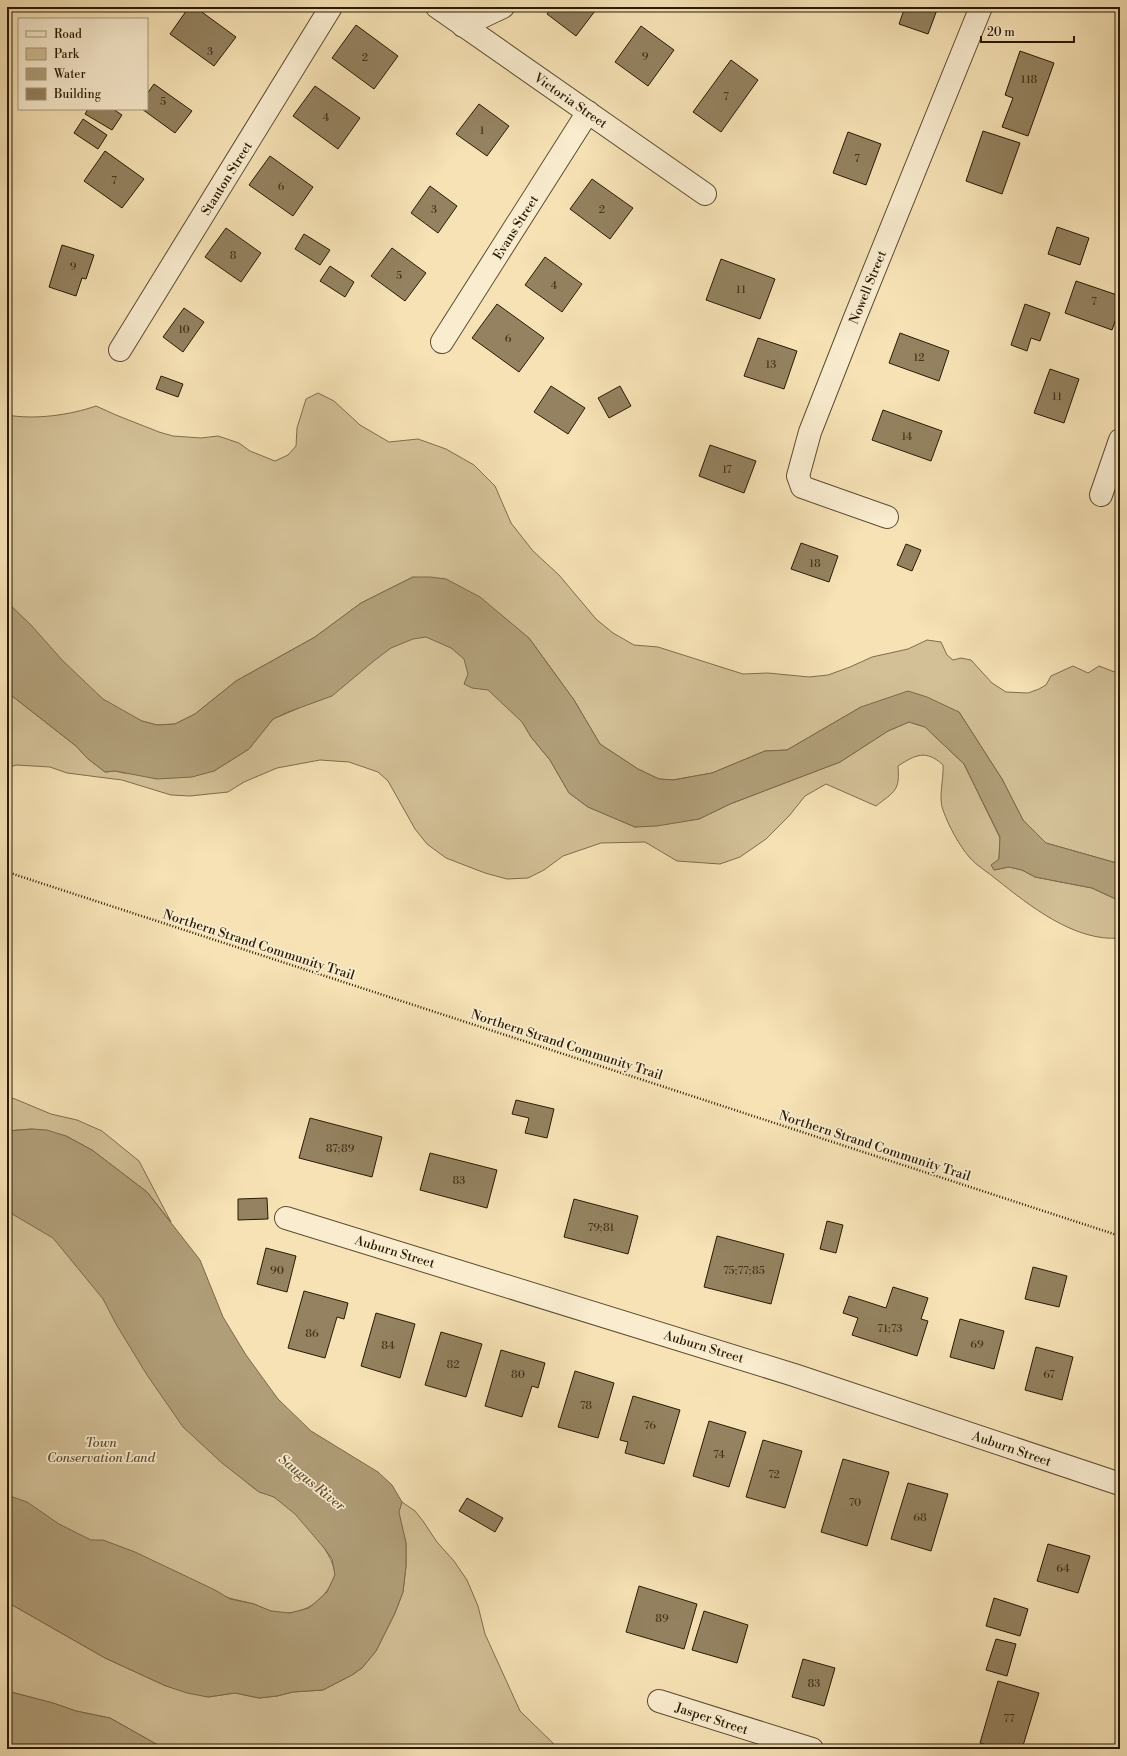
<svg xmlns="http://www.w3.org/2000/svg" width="1127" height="1756" viewBox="0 0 1127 1756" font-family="'Libre Bodoni',serif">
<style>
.green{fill:#d3c097;stroke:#7e6d4d}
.water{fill:#b09e78;stroke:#7a6949}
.building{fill:#948260;stroke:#291a03}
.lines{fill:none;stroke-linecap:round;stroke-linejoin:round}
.minor-casing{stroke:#5c4c30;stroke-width:24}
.path{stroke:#291a03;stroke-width:2.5;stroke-dasharray:1 2;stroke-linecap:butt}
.minor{stroke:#f9eccf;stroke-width:22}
.labels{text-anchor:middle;stroke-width:3.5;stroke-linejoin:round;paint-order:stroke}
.number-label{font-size:11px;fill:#44341a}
.street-label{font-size:13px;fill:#291a03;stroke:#f9eccf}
.park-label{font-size:13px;font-style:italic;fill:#5c4c2f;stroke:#f9eccf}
.water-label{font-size:14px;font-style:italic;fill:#5f4f32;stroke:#f9eccf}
</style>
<rect width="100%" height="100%" fill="#f6e2b5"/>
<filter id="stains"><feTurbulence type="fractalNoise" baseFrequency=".005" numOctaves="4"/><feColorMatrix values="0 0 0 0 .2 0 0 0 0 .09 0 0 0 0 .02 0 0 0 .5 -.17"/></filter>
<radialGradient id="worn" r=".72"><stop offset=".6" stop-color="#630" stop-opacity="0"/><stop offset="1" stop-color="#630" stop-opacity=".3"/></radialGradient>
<g class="green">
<path d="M318 393 334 401 360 425 389 442 418 439 446 449 474 465 495 486 511 523 533 551 559 575 596 619 613 633 634 645 658 647 743 674 768 673 809 677 828 675 850 667 872 657 908 649 927 640 941 642 947 655 953 660 961 658 971 660 992 683 1006 692 1028 693 1039 689 1046 685 1051 676 1073 666 1088 673 1099 666 1120 674V864L1046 843 1036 834 1023 820 1002 779 959 712 861 707 787 750 765 751 712 773 673 780 659 779 638 769 600 744 574 700 529 638 413 577 361 603 315 637 236 681 195 714 175 724 157 725 142 721 131 716 125 719 7 638V415C35 420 70 415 96 406L116 415 159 432 173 436 201 438 218 436 239 443 250 451 275 461 288 455 296 446 297 428 306 399Z"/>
<path d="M465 620 531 737 550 760 569 793 588 807 635 827 699 819 730 804 840 762 888 731 909 722 925 727 964 764 1000 838 999 859 994 870 1009 867 1022 870 1035 877 1092 888 1120 901V938C1075 942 1030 906 996 879 988 872 977 866 970 858 959 845 949 827 943 810 938 798 944 779 943 765 926 749 915 755 898 766 900 791 895 791 876 806L826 784 805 796 789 816 766 839 740 857 720 864 677 861 645 842 601 843 563 856 544 870 528 878 507 879 485 873 446 858 427 844 415 829 388 781 378 772 349 762 320 760 277 768 244 782 228 792 190 796 171 795 122 780 67 773 50 767 16 765 7 768V692L76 746 87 758 105 772 115 771 124 773 214 771 249 749 273 719 299 708 341 663Z"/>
<polygon points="7,1097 15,1099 51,1114 77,1120 102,1131 139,1161 171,1222 147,1192 92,1150 66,1136 32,1129 7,1131"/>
<path d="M7 1205 51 1225 233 1471C242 1477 250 1487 260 1492 264 1494 270 1494 274 1497 295 1509 334 1551 335 1575 332 1581 330 1587 326 1592 314 1609 291 1617 271 1611 265 1610 259 1606 254 1604 246 1602 237 1600 229 1598L7 1511Z"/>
<polygon points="402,1502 415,1511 423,1521 437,1542 454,1561 467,1580 478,1606 485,1634 520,1711 559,1749 165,1749 110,1718 76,1711 53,1703 7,1691 7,1602 105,1658 166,1686 208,1697 235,1693 259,1698 277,1696 293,1692 323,1690 352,1675 362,1668 376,1651 395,1613 403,1592 406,1566 406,1543 398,1512"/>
</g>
<g class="water">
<polygon points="413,577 430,577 446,579 480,597 529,638 574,700 600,744 638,769 659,779 673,780 712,773 765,751 787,750 861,707 908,691 927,697 959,712 1002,779 1023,820 1046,843 1120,864 1120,901 1092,888 1035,877 1022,870 1009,867 994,870 991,865 999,859 1000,837 964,764 925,727 909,722 888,731 840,762 730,804 699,819 657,826 635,827 588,807 569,793 550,760 531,737 522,722 488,690 472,688 464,684 468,674 464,659 451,648 426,637 413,639 391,648 375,660 332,696 288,712 273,719 249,749 214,771 192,777 157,779 115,771 105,772 87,758 76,746 7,692 7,602 31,625 63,661 103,699 142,721 157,725 175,724 195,714 236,681 315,637 361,603"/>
<polygon points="32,1129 47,1130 66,1136 92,1150 147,1192 200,1260 223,1317 246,1355 278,1399 311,1431 378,1472 392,1485 402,1502 399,1512 406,1543 406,1566 403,1592 395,1613 376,1651 362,1668 352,1675 323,1690 293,1692 277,1696 259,1698 235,1693 208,1697 187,1693 166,1686 105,1658 7,1602 7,1495 27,1502 59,1524 91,1540 103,1540 135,1552 215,1590 230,1599 254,1604 271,1611 290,1613 309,1608 327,1592 335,1575 332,1559 325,1549 295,1514 274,1497 259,1492 222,1463 183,1427 147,1375 116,1324 103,1299 53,1238 7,1211 7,1131"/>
<polygon points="7,1691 53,1703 76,1711 110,1718 165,1749 7,1749"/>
</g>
<g class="building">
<polygon points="189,7 195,7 236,37 214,66 170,34"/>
<polygon points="552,7 598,7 576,36 547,14"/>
<polygon points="905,7 938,7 928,34 899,24"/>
<polygon points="356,25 398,56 374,89 332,58"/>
<polygon points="641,26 674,50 648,86 615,62"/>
<polygon points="1020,51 1054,63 1028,136 1002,127 1013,98 1005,95"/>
<polygon points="731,60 758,80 721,132 693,112"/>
<polygon points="154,84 192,111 175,133 142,109 147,109 147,94"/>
<polygon points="315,86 360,118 338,149 293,116"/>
<polygon points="479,104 509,126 487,156 456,134"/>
<polygon points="88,109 113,109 122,115 112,130 85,114"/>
<polygon points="83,119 107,135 98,149 74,133"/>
<polygon points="983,131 1020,143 1002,194 966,181"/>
<polygon points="848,132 881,144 866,185 833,173"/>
<polygon points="105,151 144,179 122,208 84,181"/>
<polygon points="270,156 313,187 293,216 249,185"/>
<polygon points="592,179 633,208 610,239 570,209"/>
<polygon points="430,186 457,206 438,233 411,213"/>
<polygon points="1057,227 1089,238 1080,265 1048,254"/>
<polygon points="226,228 261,253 241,282 205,257"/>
<polygon points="304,234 330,250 320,265 295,249"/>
<polygon points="62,245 94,255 86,279 82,278 76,296 49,287"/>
<polygon points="392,248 426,273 405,301 371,276"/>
<polygon points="545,257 582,284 562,312 525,285"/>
<polygon points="721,259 775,279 760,319 706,300"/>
<polygon points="330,266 354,282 345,297 320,281"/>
<polygon points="1076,281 1120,296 1120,307 1112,330 1065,313"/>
<polygon points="497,304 544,338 519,372 472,338"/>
<polygon points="1025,304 1050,313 1040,341 1031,338 1027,351 1011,345"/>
<polygon points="184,308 204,322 183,352 163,337"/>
<polygon points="900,333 949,351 939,381 889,363"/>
<polygon points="758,338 797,351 784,389 744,376"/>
<polygon points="1050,369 1079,379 1064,423 1034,413"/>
<polygon points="161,376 183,384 178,397 156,389"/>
<polygon points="551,386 585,408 568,434 534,412"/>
<polygon points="620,386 631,406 609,418 598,398"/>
<polygon points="883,410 942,431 931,461 872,440"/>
<polygon points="710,445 756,461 744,493 699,476"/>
<polygon points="801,543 838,556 829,582 791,569"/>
<polygon points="906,544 921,550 912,571 897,565"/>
<polygon points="516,1100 554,1109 547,1138 525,1133 529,1118 512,1114"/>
<polygon points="310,1118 382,1137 372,1177 299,1158"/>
<polygon points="430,1153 497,1170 487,1208 420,1190"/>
<polygon points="267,1198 268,1219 238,1220 238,1199"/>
<polygon points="574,1199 638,1216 628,1254 564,1237"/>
<polygon points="827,1221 843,1225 836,1253 820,1249"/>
<polygon points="717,1236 784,1254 771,1304 704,1287"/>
<polygon points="266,1248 296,1256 287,1292 257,1284"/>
<polygon points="1033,1267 1067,1276 1059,1307 1025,1299"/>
<polygon points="893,1287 928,1298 921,1319 928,1321 917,1356 852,1335 858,1318 843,1313 849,1296 886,1308"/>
<polygon points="304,1291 348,1303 344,1319 337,1317 325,1358 288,1348"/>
<polygon points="376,1313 415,1324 400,1378 361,1366"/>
<polygon points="960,1319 1004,1331 994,1369 950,1357"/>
<polygon points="441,1332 482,1344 466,1397 425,1385"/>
<polygon points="1036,1347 1073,1357 1062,1400 1025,1390"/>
<polygon points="501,1350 545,1363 538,1388 532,1386 522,1417 485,1406"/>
<polygon points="575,1371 614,1383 598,1438 558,1427"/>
<polygon points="633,1396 680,1410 664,1464 625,1453 628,1442 620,1440"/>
<polygon points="709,1421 746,1432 729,1487 693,1476"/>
<polygon points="763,1440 802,1451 785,1508 746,1497"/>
<polygon points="843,1459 889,1472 867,1546 821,1532"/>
<polygon points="908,1483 948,1494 931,1551 891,1539"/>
<polygon points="467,1498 503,1518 495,1532 459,1511"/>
<polygon points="1048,1544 1090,1556 1078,1593 1037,1581"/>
<polygon points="639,1586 697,1604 684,1649 626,1632"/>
<polygon points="994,1598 1028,1609 1020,1636 986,1626"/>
<polygon points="704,1611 748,1625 737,1663 692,1650"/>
<polygon points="996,1639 1016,1644 1007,1676 986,1670"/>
<polygon points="803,1659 835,1668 824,1706 792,1697"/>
<polygon points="998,1681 1039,1693 1022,1749 1002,1749 980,1743"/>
</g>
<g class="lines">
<g class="minor-casing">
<g id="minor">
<polyline points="437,7 705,194"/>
<polyline points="464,7 463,26 503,7"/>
<polyline points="442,342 588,112"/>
<polyline points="120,350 331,7"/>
<polyline points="1101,495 1120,440"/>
<polyline points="887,517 802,487 798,476 810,432 854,320 981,7"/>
<polyline points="286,1218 794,1375 1120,1484"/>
<polyline points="659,1701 812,1749"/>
</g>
</g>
<polyline class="path" points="7,872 1120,1236"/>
<use href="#minor" class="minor"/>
</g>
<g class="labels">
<g class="number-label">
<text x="210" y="55">3</text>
<text x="645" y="60">9</text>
<text x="365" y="61">2</text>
<text x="1029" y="83">118</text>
<text x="726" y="100">7</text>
<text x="163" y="105">5</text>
<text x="326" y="121">4</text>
<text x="482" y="134">1</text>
<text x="857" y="162">7</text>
<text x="114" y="184">7</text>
<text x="281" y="190">6</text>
<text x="434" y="213">3</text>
<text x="602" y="213">2</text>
<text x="233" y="259">8</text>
<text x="73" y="270">9</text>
<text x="399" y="279">5</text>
<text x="554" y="289">4</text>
<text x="741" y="293">11</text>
<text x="1094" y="305">7</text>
<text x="184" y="333">10</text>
<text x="508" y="342">6</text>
<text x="919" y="361">12</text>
<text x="771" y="368">13</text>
<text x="1057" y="400">11</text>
<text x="907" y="440">14</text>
<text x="727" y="473">17</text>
<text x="815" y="567">18</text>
<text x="340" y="1152">87;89</text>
<text x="459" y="1184">83</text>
<text x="601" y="1231">79;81</text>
<text x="277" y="1274">90</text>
<text x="744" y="1274">75;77;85</text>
<text x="890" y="1332">71;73</text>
<text x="312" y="1337">86</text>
<text x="977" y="1348">69</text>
<text x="388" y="1349">84</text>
<text x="453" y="1368">82</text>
<text x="518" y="1378">80</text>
<text x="1049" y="1378">67</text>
<text x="586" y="1409">78</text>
<text x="650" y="1429">76</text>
<text x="719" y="1458">74</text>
<text x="774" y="1478">72</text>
<text x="855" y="1506">70</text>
<text x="920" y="1521">68</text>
<text x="1063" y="1572">64</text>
<text x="662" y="1622">89</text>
<text x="814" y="1687">83</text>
<text x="1009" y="1722">77</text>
</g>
<g class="street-label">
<text transform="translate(571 100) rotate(35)" y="5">Victoria Street</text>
<text transform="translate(226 178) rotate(-58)" y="5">Stanton Street</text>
<text transform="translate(515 227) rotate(-58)" y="5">Evans Street</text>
<text transform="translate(867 287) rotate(-68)" y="5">Nowell Street</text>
<text transform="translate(259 944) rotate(18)" y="5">Northern Strand Community Trail</text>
<text transform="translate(567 1044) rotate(18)" y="5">Northern Strand Community Trail</text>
<text transform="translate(875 1145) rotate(18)" y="5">Northern Strand Community Trail</text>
<text transform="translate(395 1251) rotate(17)" y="5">Auburn Street</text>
<text transform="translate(704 1346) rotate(17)" y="5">Auburn Street</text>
<text transform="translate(1012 1448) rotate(19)" y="5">Auburn Street</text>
<text transform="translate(712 1718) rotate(18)" y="5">Jasper Street</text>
</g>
<g class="park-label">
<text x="101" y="1447">Town<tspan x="101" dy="15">Conservation Land</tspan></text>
</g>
<g class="water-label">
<text transform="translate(312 1482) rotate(39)" y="5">Saugus River</text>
</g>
</g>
<rect width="1127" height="1756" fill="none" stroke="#f6e2b5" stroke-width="24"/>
<rect x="8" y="8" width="1111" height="1740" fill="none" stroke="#291a03" stroke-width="2"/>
<rect x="12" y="12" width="1103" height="1732" fill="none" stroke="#291a03"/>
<rect x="18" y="18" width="130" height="92" fill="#f9eccf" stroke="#a6987d"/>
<rect x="26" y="31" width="20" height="6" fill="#f9eccf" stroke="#a6987d"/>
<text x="54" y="38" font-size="12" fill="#291a03">Road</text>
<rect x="26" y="48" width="20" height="12" fill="#d3c097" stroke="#a6987d"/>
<text x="54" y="58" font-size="12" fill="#291a03">Park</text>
<rect x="26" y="68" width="20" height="12" fill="#b09e78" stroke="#a6987d"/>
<text x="54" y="78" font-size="12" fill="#291a03">Water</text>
<rect x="26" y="88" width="20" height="12" fill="#948260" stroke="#a6987d"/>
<text x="54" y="98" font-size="12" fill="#291a03">Building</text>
<path d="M981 36v6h93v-6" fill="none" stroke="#291a03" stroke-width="2"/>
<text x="987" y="36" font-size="12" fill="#291a03" stroke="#f9eccf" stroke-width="3" paint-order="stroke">20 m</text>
<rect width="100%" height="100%" filter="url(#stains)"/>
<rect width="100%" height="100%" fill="url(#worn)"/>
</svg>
